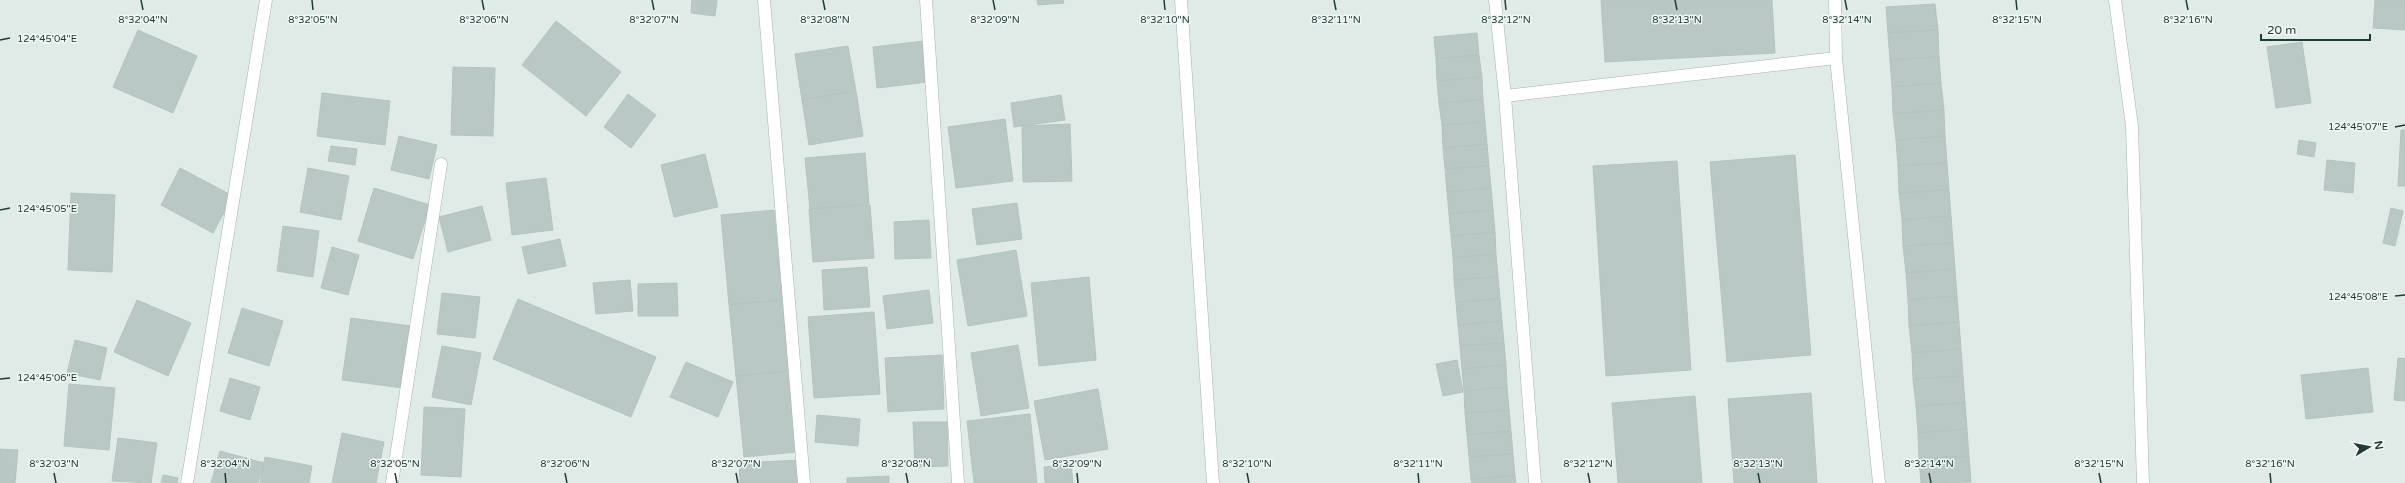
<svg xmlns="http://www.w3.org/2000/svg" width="2405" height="483" viewBox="0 0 2405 483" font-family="'Varela Round',sans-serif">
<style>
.building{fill:#b9c8c4;stroke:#b3c4bf}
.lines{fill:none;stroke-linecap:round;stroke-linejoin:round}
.service-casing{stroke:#a3b3af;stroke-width:13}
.minor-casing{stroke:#a3b3af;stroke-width:13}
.service{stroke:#fff;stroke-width:12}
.minor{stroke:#fff;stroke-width:12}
.ticks{fill:none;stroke:#213b37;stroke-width:1.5}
.ticks-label{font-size:10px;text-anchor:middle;fill:#213b37;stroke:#f1f8f5;stroke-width:3;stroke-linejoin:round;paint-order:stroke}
</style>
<rect width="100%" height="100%" fill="#e0ebe7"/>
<g class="building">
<polygon points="692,0 717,0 715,16 691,13"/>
<polygon points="1037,0 1063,0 1064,3 1038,5"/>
<polygon points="1601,0 1772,0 1775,53 1605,62"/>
<polygon points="2375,0 2405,0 2405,30 2373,28"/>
<polygon points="1935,4 1938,30 1888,33 1886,7"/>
<polygon points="556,21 621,72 586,116 522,65"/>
<polygon points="138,30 197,56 173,113 113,87"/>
<polygon points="1938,30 1939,57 1890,60 1888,33"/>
<polygon points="1477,33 1479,55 1436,59 1434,37"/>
<polygon points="924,41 928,82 877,88 873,47"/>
<polygon points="2302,42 2311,103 2276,108 2267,47"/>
<polygon points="848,46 856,91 802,100 795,54"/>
<polygon points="1479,55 1482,77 1437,81 1436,59"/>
<polygon points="1939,57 1941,83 1892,87 1890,60"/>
<polygon points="453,67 495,68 493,136 451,135"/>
<polygon points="1482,77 1483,100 1439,103 1437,81"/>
<polygon points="1941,83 1944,110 1893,114 1892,87"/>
<polygon points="856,91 863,136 809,145 802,100"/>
<polygon points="322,93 390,101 385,145 317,136"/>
<polygon points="628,94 656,115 631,148 604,127"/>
<polygon points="1061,95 1065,120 1014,127 1011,103"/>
<polygon points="1483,100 1485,122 1442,125 1439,103"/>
<polygon points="1944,110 1945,136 1896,140 1893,114"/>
<polygon points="1005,119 1013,181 956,188 948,127"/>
<polygon points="1485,122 1487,144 1443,148 1442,125"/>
<polygon points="1070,124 1072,181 1023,182 1022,126"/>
<polygon points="2401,130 2405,130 2405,186 2398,186"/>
<polygon points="399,136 437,145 429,179 391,170"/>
<polygon points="1945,136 1947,163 1898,166 1896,140"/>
<polygon points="2299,140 2316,143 2314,157 2297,154"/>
<polygon points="1487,144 1489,166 1445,169 1443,148"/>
<polygon points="331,146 357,149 355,165 328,161"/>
<polygon points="865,153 869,204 810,209 805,158"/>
<polygon points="705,154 718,207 674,217 661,165"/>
<polygon points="1795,155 1811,355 1727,362 1710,162"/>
<polygon points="2327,160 2355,163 2353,193 2324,190"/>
<polygon points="1677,161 1691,370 1606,376 1593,166"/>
<polygon points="1947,163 1949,190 1899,193 1898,166"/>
<polygon points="1489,166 1491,188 1447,192 1445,169"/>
<polygon points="180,168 233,196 213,233 161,205"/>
<polygon points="308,168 349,176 341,220 300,212"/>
<polygon points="546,178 553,230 512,235 506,183"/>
<polygon points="374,188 430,205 413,259 358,241"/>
<polygon points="1491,188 1493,210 1449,214 1447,192"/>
<polygon points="1949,190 1951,216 1902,220 1899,193"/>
<polygon points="71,193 115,195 112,272 68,270"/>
<polygon points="1017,203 1022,239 977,245 972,209"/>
<polygon points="870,205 874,258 813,262 809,209"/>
<polygon points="482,206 491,240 448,252 439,217"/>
<polygon points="2391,208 2403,211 2395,246 2383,243"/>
<polygon points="774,210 782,300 729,305 721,215"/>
<polygon points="1493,210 1495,232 1451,236 1449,214"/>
<polygon points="1951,216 1953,243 1903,246 1902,220"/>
<polygon points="929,220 931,258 895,259 894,222"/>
<polygon points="283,226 319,231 313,277 277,271"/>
<polygon points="1495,232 1496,254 1453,258 1451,236"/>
<polygon points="560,239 566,266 528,274 522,247"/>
<polygon points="1953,243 1955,269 1906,273 1903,246"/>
<polygon points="332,247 359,255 348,295 321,288"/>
<polygon points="1016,250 1027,316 968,326 957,260"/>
<polygon points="1496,254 1498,277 1454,280 1453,258"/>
<polygon points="867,267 870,307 824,310 822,270"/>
<polygon points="1955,269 1957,296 1908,300 1906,273"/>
<polygon points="1089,277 1096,360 1039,366 1031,283"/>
<polygon points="1498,277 1500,299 1456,302 1454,280"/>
<polygon points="630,280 633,311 596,314 593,283"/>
<polygon points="677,283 678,316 638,316 638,284"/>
<polygon points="929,290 933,323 887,329 883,296"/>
<polygon points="442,293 480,297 475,338 437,334"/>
<polygon points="1957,296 1959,322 1909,326 1908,300"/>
<polygon points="518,299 656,357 631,417 493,359"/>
<polygon points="1500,299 1502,321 1458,325 1456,302"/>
<polygon points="137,300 191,323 168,376 114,352"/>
<polygon points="782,300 789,371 736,376 729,305"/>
<polygon points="242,308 283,321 269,366 228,353"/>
<polygon points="874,312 880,394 814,398 808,317"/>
<polygon points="351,318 411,326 403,388 342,380"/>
<polygon points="1502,321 1504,343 1460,346 1458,325"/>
<polygon points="1959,322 1961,349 1912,353 1909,326"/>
<polygon points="75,340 107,348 100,380 67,373"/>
<polygon points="1504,343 1506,365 1462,369 1460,346"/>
<polygon points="1018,345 1029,408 981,416 971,353"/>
<polygon points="442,346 481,353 471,405 432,397"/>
<polygon points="1961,349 1963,376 1913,379 1912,353"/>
<polygon points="942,355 944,409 888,412 885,358"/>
<polygon points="2398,358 2405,359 2405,401 2394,400"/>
<polygon points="1457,360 1463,392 1443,396 1436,364"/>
<polygon points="686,362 733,382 718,417 670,397"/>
<polygon points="1506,365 1507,387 1464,391 1462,369"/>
<polygon points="2368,368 2373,412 2306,419 2301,375"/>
<polygon points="789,371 797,452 744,457 736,376"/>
<polygon points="1963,376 1965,403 1916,406 1913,379"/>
<polygon points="230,378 260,387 250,420 220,411"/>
<polygon points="69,384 115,388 109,450 64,446"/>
<polygon points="1507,387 1509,410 1465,413 1464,391"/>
<polygon points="1098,389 1108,449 1045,460 1034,401"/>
<polygon points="1811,393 1817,483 1734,483 1728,399"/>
<polygon points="1695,396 1702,483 1618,483 1612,403"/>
<polygon points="1965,403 1967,429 1918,433 1916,406"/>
<polygon points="424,407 465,409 461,477 421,475"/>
<polygon points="1509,410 1511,431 1467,435 1465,413"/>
<polygon points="1030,414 1037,483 974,483 967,421"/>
<polygon points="817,415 860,419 858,446 815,442"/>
<polygon points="913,422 947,422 948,466 915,467"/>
<polygon points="1967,429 1969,456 1919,459 1918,433"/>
<polygon points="1511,431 1513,454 1469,457 1467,435"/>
<polygon points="342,433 384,442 376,483 332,483"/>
<polygon points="118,438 157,443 151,483 112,481"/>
<polygon points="0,449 18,450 15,483 0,483"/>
<polygon points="220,451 264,463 258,483 211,483"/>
<polygon points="1513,454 1515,476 1471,479 1469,457"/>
<polygon points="1969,456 1971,482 1921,483 1919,459"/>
<polygon points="265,457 312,466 309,483 260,483"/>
<polygon points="800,460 801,483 740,483 739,463"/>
<polygon points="1071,464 1073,483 1045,483 1044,467"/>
<polygon points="163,475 178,478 177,483 161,483"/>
<polygon points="889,476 889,483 847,483 847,478"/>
<polygon points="1515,476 1516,483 1472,483 1471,479"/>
</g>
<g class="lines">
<g class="service-casing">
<g id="service">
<polyline points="1181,0 1213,483"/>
<polyline points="1495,0 1505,96 1535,483"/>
<polyline points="1835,0 1836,58 1879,483"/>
<polyline points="2115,0 2132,126 2143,483"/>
<polyline points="1505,96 1836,58"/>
</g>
</g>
<g class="minor-casing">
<g id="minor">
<polyline points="764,0 804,483"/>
<polyline points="926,0 958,483"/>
<polyline points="187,483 266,0"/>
<polyline points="392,483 441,164"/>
</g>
</g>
<use href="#service" class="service"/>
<use href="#minor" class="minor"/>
</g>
<path class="ticks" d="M141 0 143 10M312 0 313 10M482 0 484 10M652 0 654 10M823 0 825 10M993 0 995 10M1164 0 1165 10M1334 0 1336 10M1505 0 1506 10M1675 0 1677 10M1845 0 1847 10M2016 0 2017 10M2186 0 2188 10M0 40 10 38M2395 127 2405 125M0 210 10 208M2395 296 2405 295M0 379 10 378M54 473 56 483M225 473 226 483M395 473 397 483M565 473 567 483M736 473 738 483M906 473 908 483M1077 473 1078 483M1247 473 1249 483M1418 473 1419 483M1588 473 1590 483M1758 473 1760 483M1929 473 1931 483M2099 473 2101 483M2270 473 2271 483"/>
<g class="ticks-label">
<text x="143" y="23">8°32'04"N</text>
<text x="313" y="23">8°32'05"N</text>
<text x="484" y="23">8°32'06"N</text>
<text x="654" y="23">8°32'07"N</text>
<text x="825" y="23">8°32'08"N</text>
<text x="995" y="23">8°32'09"N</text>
<text x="1165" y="23">8°32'10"N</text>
<text x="1336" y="23">8°32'11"N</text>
<text x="1506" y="23">8°32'12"N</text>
<text x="1677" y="23">8°32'13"N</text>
<text x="1847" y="23">8°32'14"N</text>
<text x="2017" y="23">8°32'15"N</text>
<text x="2188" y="23">8°32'16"N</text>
<text x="47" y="42">124°45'04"E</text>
<text x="2358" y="130">124°45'07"E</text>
<text x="47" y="212">124°45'05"E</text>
<text x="2358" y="300">124°45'08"E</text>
<text x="47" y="381">124°45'06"E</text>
<text x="54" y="467">8°32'03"N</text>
<text x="225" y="467">8°32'04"N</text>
<text x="395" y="467">8°32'05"N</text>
<text x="565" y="467">8°32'06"N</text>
<text x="736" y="467">8°32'07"N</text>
<text x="906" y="467">8°32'08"N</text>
<text x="1077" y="467">8°32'09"N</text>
<text x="1247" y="467">8°32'10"N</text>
<text x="1418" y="467">8°32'11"N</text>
<text x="1588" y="467">8°32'12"N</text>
<text x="1758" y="467">8°32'13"N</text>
<text x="1929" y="467">8°32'14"N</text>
<text x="2099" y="467">8°32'15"N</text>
<text x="2270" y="467">8°32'16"N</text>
</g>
<g transform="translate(2369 447) rotate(80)" stroke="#f1f8f5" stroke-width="3" paint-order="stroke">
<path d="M0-3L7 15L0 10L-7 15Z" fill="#213b37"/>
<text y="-6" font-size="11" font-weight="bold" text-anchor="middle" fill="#213b37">N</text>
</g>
<path d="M2261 34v6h109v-6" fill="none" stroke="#213b37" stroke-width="2"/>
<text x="2267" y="34" font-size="12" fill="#213b37" stroke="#f1f8f5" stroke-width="3" paint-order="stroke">20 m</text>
</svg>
